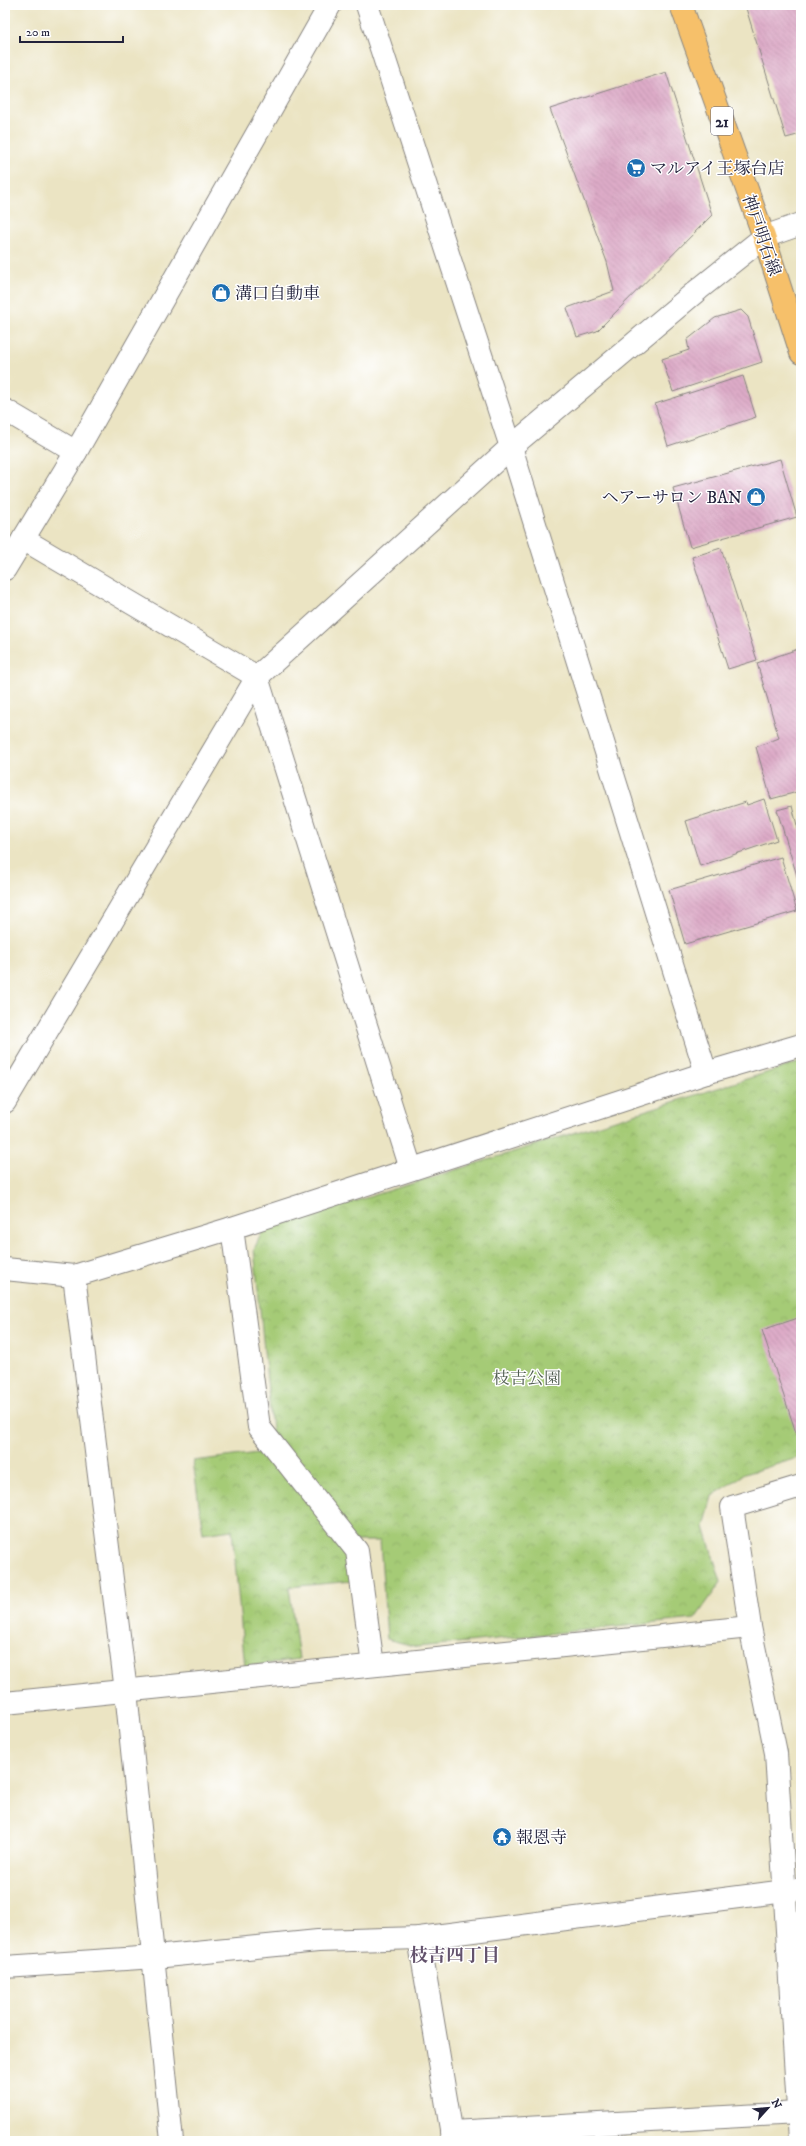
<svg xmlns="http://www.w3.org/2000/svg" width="806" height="2146" viewBox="0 0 806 2146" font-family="'IM FELL DW Pica','Noto Serif JP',serif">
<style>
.park{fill:url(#park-crowns);stroke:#647658}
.building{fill:url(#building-back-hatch)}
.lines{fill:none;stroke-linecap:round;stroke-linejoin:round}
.minor-casing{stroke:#86837f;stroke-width:24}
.major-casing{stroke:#86837f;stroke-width:24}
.minor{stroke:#fff;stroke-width:22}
.major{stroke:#f6c06b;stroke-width:22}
.labels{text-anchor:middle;stroke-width:3;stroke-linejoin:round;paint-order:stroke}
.shield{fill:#fff;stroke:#646476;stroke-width:1}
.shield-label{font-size:16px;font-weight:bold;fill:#22223b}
.poi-label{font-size:17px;fill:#22223b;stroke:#fff;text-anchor:start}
.street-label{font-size:17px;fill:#22223b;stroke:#fff}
.park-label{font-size:17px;fill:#505d50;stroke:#fff}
.neighbourhood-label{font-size:18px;font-weight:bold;fill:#63526c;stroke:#fff}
</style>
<defs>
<pattern id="park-crowns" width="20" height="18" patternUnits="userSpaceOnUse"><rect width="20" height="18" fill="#a5cb76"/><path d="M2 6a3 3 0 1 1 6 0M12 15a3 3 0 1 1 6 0" fill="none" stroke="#8eae67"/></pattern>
<pattern id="building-back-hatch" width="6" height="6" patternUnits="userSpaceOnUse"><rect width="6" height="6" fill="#ddabc7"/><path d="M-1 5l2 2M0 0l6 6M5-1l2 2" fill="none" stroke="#bd93ac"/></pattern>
</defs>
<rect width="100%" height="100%" fill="#fff"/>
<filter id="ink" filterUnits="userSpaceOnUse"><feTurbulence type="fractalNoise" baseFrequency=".025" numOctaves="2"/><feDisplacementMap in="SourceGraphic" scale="8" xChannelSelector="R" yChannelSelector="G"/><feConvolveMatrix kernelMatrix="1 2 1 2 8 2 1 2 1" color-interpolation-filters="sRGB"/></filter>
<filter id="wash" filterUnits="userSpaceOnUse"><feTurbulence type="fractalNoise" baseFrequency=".012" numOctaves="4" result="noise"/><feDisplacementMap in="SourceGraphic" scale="16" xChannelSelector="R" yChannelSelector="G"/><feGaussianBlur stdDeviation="0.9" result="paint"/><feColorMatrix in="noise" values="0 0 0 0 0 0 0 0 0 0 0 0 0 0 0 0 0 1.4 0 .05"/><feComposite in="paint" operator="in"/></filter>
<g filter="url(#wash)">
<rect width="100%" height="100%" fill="#ebe4c3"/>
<polygon class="park" points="801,1062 801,1457 745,1474 712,1496 704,1527 721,1582 695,1619 417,1647 387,1639 380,1541 346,1541 352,1581 289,1587 299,1659 245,1667 232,1530 203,1534 193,1461 274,1451 254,1249 263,1230"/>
<g id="blocks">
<g class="building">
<polygon points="745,5 801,5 801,134 786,138"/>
<polygon points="666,72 712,215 597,331 577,337 567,308 614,291 607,262 550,109"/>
<polygon points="741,310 748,317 762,362 673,392 662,359 689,350 687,340 715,318"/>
<polygon points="743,376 756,417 668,446 655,404"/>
<polygon points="780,459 797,517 690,547 673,488"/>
<polygon points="721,548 757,660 728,669 692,557"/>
<polygon points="801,648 801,791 771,799 756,747 779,738 757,663"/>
<polygon points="764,799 777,840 700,866 686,821 746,802 747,805"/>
<polygon points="792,806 798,829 801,828 801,889 777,810"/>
<polygon points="781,857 797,911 685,944 669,890"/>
<polygon points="801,1317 801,1448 762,1330"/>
</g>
</g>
</g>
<g filter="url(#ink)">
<use href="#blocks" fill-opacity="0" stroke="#86837f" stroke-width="1"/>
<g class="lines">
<g class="minor-casing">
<g id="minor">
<polyline points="367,5 511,447 706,1073"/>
<polyline points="5,410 76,452"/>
<polyline points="23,539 257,677 411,1169"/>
<polyline points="5,569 76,452 330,5"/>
<polyline points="5,1102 257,677 511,447 699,289 764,237 801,224"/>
<polyline points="232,1228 259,1427 357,1551 373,1665"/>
<polyline points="5,1269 74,1276 232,1228 706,1073 801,1045"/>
<polyline points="74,1276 126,1691 172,2141"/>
<polyline points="5,1703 750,1627"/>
<polyline points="419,1938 453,2141"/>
<polyline points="5,1967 155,1957 318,1941 419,1938 801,1889"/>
<polyline points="451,2132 798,2113"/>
<polyline points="800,2141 776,1753 750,1627 732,1507 801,1486"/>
</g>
</g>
<g class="major-casing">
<polyline id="major" points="681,5 764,237 801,353"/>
</g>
<use href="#minor" class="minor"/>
<use href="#major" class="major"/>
</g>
</g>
<defs>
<g id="supermarket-disc" transform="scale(1)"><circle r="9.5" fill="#1f6fb2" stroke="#fff"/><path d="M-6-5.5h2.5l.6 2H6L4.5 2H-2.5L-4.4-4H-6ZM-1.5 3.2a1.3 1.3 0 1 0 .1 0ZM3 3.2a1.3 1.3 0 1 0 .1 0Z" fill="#fff"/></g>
<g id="shop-disc" transform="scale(1)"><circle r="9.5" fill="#1f6fb2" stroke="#fff"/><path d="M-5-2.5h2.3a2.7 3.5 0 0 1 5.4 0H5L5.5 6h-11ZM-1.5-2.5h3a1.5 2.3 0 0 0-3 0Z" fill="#fff"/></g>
<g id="temple-disc" transform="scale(1)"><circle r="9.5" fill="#1f6fb2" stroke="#fff"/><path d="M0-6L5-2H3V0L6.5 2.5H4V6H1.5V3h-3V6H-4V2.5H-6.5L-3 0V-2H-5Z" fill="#fff"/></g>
</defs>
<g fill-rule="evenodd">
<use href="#supermarket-disc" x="636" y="168"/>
<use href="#shop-disc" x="221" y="293"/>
<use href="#shop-disc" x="756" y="497"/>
<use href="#temple-disc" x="502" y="1837"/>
</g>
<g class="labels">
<rect class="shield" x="711" y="107" width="22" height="28" rx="3"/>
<g class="shield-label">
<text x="722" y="127">21</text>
</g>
<g class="poi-label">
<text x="650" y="174">マルアイ王塚台店</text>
<text x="235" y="299">溝口自動車</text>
<text x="742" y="503" text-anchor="end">ヘアーサロン BAN</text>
<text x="516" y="1843">報恩寺</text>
</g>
<g class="street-label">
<text transform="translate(762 235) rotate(71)" y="6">神戸明石線</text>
</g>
<g class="park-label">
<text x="527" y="1384">枝吉公園</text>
</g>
<g class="neighbourhood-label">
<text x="455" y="1961">枝吉四丁目</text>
</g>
</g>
<rect width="806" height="2146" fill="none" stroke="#fff" stroke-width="20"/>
<g transform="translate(768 2108) rotate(63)" stroke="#ffffff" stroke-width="3" paint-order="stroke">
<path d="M0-3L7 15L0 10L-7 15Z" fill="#22223b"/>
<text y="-6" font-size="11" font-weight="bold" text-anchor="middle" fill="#22223b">N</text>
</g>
<path d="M20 36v6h103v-6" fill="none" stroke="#22223b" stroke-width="2"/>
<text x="26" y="36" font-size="12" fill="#22223b" stroke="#ffffff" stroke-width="3" paint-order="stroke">20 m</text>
</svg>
